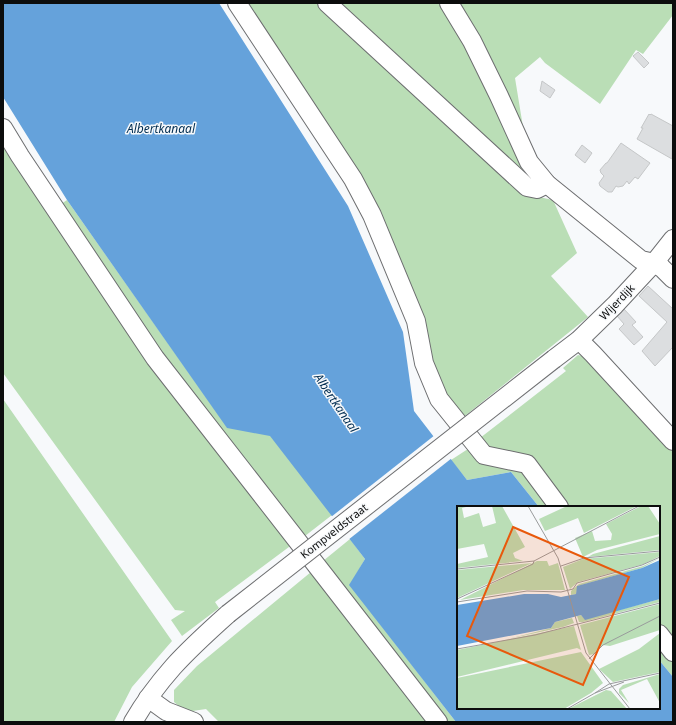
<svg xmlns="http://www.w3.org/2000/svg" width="676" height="725" viewBox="0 0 676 725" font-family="'Noto Sans',sans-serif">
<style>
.green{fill:#badeb6}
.water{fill:#65a2db}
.pier{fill:#f7f9fb}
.building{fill:#dcdee0;stroke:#c5c7c8}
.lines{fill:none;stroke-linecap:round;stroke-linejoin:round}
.minor-casing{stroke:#6d6e70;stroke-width:20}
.minor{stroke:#fff;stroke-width:18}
.minor-bridge-casing{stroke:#6d6e70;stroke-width:20;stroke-linecap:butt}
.minor-bridge{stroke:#fff;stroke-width:18}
.labels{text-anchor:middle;stroke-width:3;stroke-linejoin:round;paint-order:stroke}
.street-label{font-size:11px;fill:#0c0d0d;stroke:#f7f9fb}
.water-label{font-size:12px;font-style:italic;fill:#002d51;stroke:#f7f9fb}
.inset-road{fill:none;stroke:#999b9c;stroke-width:1}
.view{fill:#e8590c;fill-opacity:0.15;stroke:#e8590c;stroke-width:2}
.inset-edge{fill:none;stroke:#0c0d0d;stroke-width:2}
</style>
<rect width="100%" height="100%" fill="#f7f9fb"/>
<g class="green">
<polygon points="244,3 317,3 502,173 539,197 553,200 577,253 551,276 588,317 461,419 440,389 413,299"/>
<polygon points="336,3 443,3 530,175 531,180"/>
<polygon points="457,3 673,3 673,15 643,54 636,50 600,104 545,63 540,57 515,78 523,127"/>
<polygon points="3,143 293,544 215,602 219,608 182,636 171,620 185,611 175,610 3,373"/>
<polygon points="67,200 227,427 270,435 332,515 305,536 262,488 143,329 58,206"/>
<polygon points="578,355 586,357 666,442 673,453 673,644 659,626 659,507 566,507 534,465 490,451 480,438 566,371 563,368"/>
<polygon points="3,399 172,641 132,687 114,722 3,722"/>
<polygon points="471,447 527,473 553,507 539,507 511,472 467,480 451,460"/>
<polygon points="350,539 365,559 350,585 456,722 444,722 323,561"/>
<polygon points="311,572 429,722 219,722 206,709 186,712 174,702 174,690 197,666"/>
<polygon points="659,643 673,661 673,677 659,660"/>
</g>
<polygon class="water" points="3,3 219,3 348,206 403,332 414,411 467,480 511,472 539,507 458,507 458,708 659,708 659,660 673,677 673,722 456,722 349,585 365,559 270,436 227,428 67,200 3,97"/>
<polygon class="pier" points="435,435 452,458 348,540 331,517"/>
<g class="building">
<polygon points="638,52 649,63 644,68 633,56"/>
<polygon points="542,81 555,90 550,98 540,91"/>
<polygon points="649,114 650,115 651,114 673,126 672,159 637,139 643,128 641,128"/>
<polygon points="621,143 650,163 638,179 635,177 629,184 627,181 623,186 618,187 616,186 612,192 608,192 600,186 599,183 604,176 601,173 600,170 606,163 607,163"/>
<polygon points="582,145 592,153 585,163 575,155"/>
<polygon points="648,286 673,309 673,347 655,366 642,351 667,322 639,296"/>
<polygon points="624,309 636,322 632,325 643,337 634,345 619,329 624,324 617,316"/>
</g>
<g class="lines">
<g class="minor-casing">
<g id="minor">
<polyline points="237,3 353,179 372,215 416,321 424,363 439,399 484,455 527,464 559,507"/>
<polyline points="327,3 527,187 537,189 547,184"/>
<polyline points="449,3 472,41 499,96 529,162 547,184 641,260 654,263 662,268 673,279"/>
<polyline points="3,128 20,156 155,358 324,575 438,722"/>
<polyline points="579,340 593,354 673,441"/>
<polyline points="554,359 579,340 615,305 654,263 673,239"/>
<polyline points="659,634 673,652"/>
<polyline points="148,698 166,711 194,722"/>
<path d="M133 722C144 703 158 684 173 667 190 648 209 631 228 614"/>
</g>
</g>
<use href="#minor" class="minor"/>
<g class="minor-bridge-casing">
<polyline id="minor-bridge" points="228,614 554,359"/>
</g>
<use href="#minor-bridge" class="minor-bridge"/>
</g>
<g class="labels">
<g class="street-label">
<text transform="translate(617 302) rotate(-46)" y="4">Wijerdijk</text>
<text transform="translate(334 531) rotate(-38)" y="4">Kompveldstraat</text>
</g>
<g class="water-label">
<text x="161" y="133">Albertkanaal</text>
<text transform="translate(336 403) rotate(56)" y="4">Albertkanaal</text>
</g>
</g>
<g transform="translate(457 506)">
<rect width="203" height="203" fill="#f7f9fb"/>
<path d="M0 0H13L5 2 7 12 22 7 26 21 39 17 35 0H45L68 41 56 47 58 52 66 55 0 62V58L31 51 27 38 0 43ZM110 0H180L127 27 121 12 88 25 82 13ZM184 0H191L203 18V28L140 44 126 51 118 32 135 25 138 35 154 34 155 28 149 18ZM203 30V44L131 51 136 48ZM203 46V50L187 58 121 76 113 83 106 61 126 53ZM203 52 185 62 121 80 119 88 114 89V85L122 78 186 60ZM80 55H90L92 60 101 57 108 84H66L3 94ZM75 57 0 92V64ZM203 93V96L126 116H122L120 110 124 109 128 113ZM203 98V124L153 140 146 139 137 148 132 149 123 119ZM115 112 117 117 106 121 47 134 94 122 98 116ZM117 120 124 144 120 142 0 171V144ZM203 127V166L156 176 142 163 182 143ZM124 146 146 177 134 187 107 203H0V172ZM203 168V197L190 173 164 184 172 197 162 187V183L166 179ZM149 184 154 185 170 203H111Z" fill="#badeb6"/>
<path d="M203 54V93L128 114 124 109 98 116 94 122 0 140V99L67 88H91L104 91 119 88 120 80 185 62Z" fill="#65a2db"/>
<path class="inset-road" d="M71 0 101 52 129 147 173 203M104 60 127 52 203 45M0 63 77 55 182 0M0 93 76 58 77 55M0 96 70 85 104 86 116 83 120 77 185 59 203 51M0 143 78 129 203 97M132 153 146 139 203 110M138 187 152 178 203 167M110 203 138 187 167 176"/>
<path class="view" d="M56 21 172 71 126 179 10 130Z"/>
<rect width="203" height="203" class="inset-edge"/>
</g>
<rect width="676" height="725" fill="none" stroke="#0c0d0d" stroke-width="8"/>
</svg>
